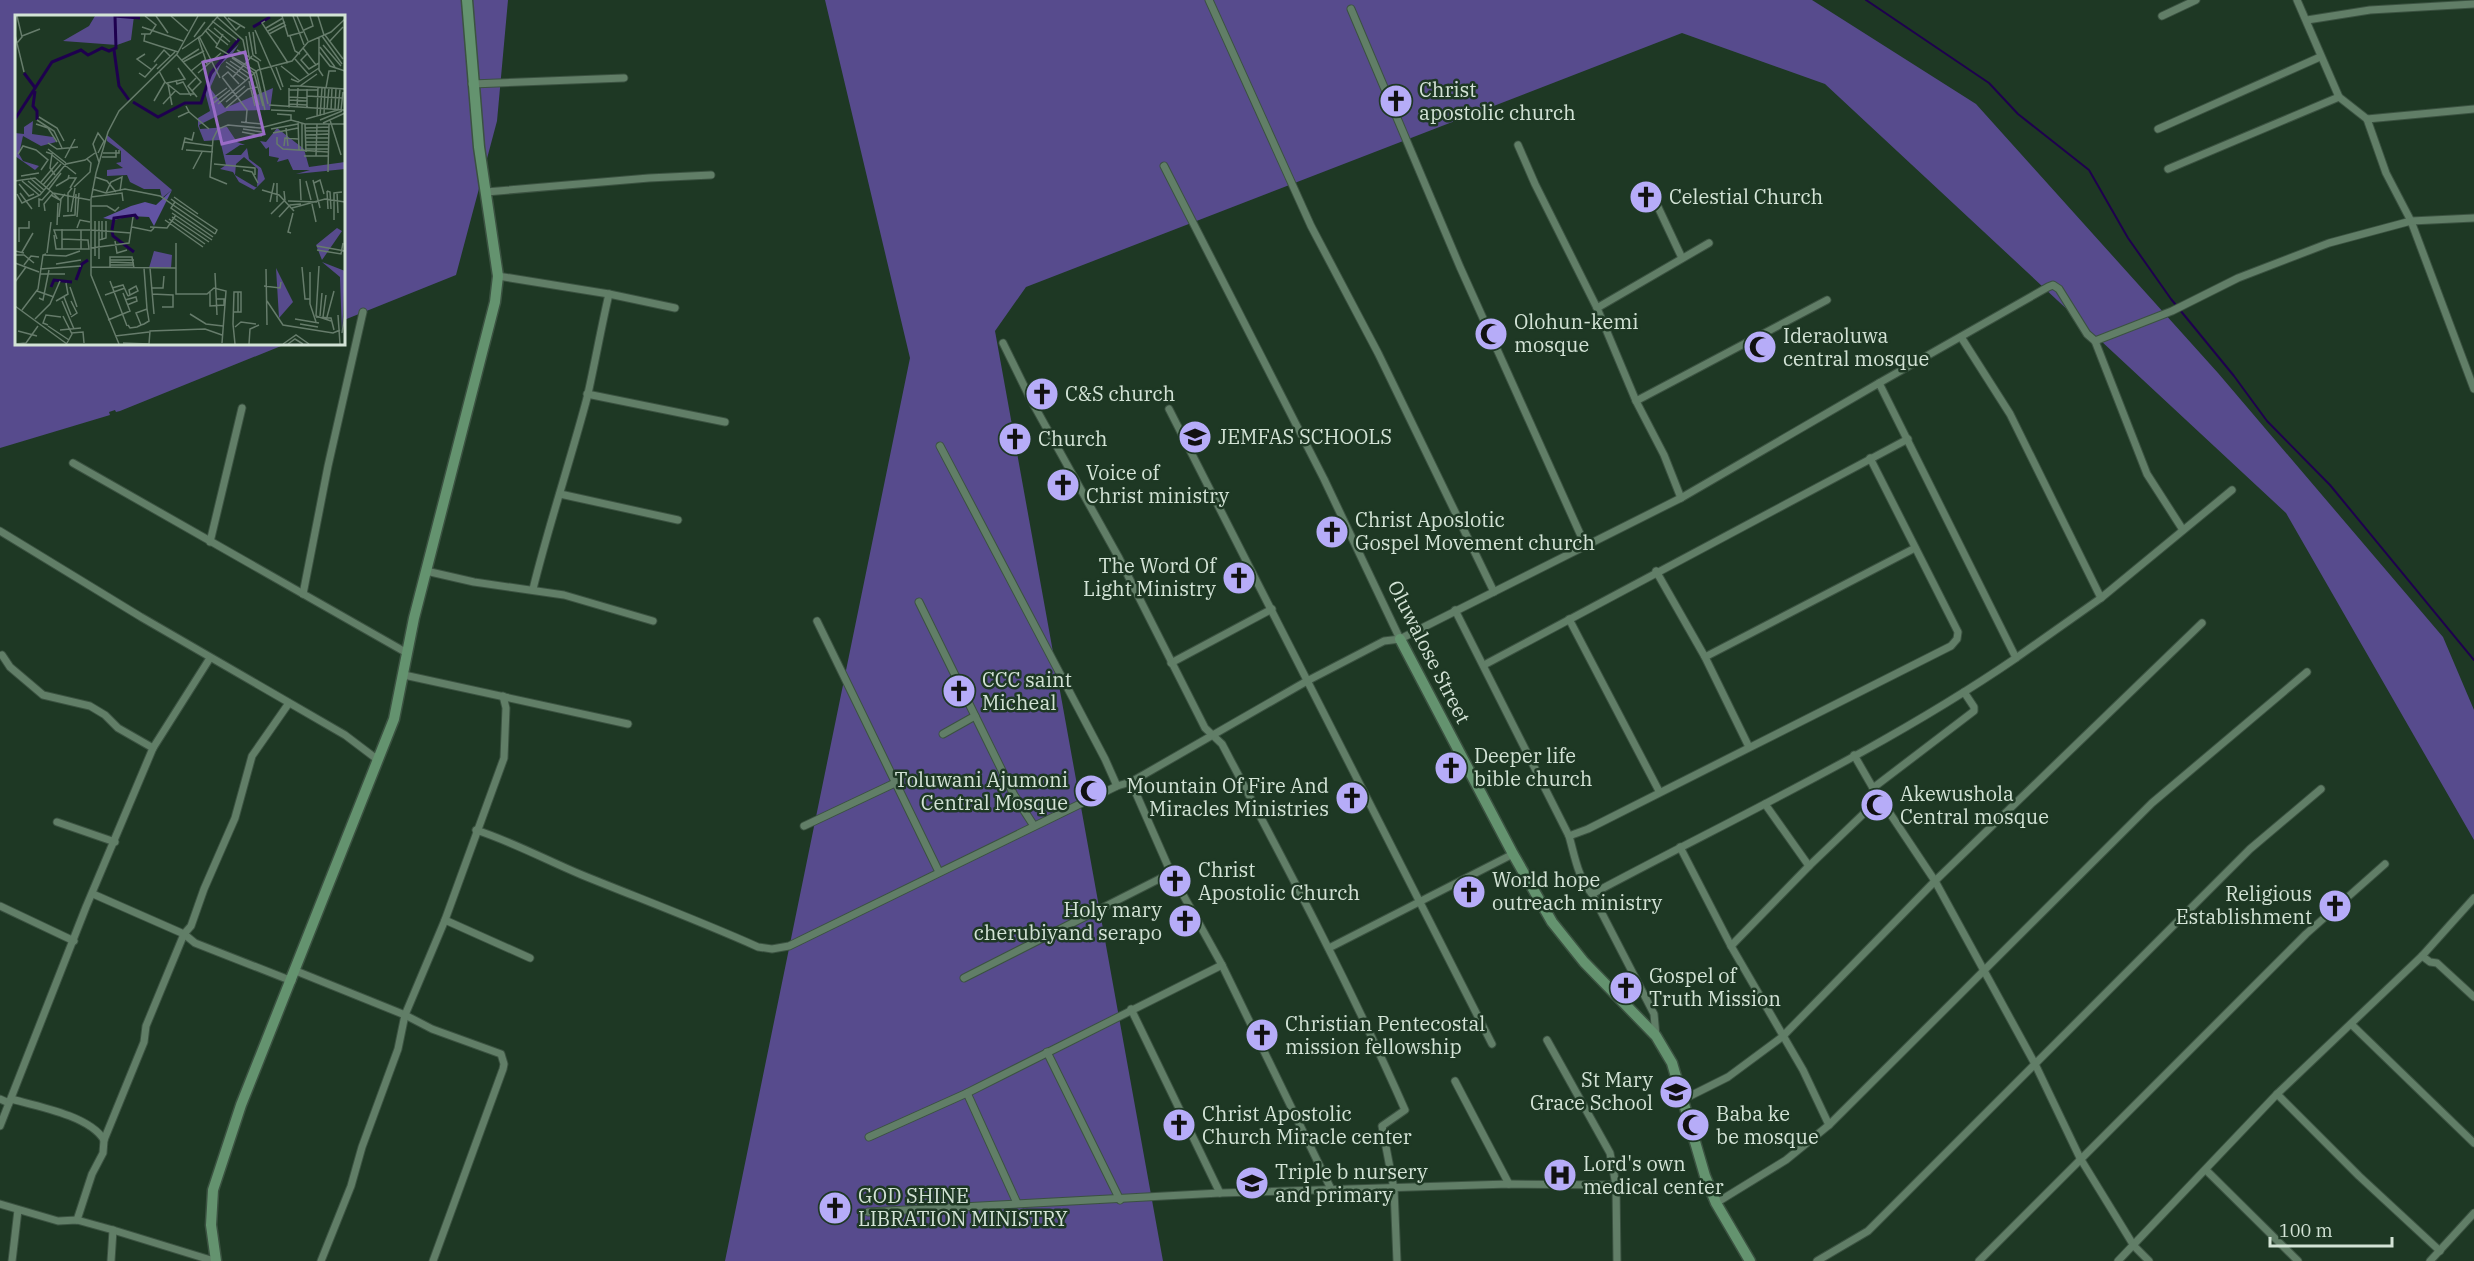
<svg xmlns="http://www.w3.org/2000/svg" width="2474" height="1261" viewBox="0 0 2474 1261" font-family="'IBM Plex Serif',serif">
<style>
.green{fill:#574b8d}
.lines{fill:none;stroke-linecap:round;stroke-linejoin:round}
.stream{stroke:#1e004e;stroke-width:2}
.street-casing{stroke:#3b5241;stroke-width:9}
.secondary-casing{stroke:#3b5241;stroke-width:13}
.street{stroke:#617e67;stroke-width:7}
.secondary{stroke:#64936f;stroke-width:10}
.labels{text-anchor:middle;stroke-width:5;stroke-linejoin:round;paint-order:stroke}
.poi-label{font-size:20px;fill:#d3e3d6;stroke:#1e3824;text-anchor:start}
.street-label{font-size:20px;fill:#d3e3d6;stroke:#1e3824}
.inset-river{fill:none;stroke:#1e004e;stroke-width:3}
.inset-road{fill:none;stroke:#667c6b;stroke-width:1.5}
.view{fill:#9a6cc7;fill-opacity:0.15;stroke:#9a6cc7;stroke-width:3}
.inset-edge{fill:none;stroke:#d3e3d6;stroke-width:3}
</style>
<rect width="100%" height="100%" fill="#1e3824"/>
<g class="green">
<polygon points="0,0 508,0 497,121 456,275 344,320 344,16 16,16 16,344 286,344 120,411 116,412 115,410 109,412 110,415 0,448"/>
<polygon points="825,0 1812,0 1976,104 2218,373 2443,637 2474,710 2474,840 2286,513 1825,84 1682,33 1026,287 995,331 1163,1261 725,1261 910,358"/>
</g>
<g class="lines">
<polyline class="stream" points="1866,0 1989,83 2018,114 2089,170 2128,238 2171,299 2234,376 2267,421 2330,485 2474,660"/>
<g class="street-casing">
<g id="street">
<polyline points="1209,0 1311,226 1378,353 1494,592"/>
<polyline points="2297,0 2339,97 2367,119 2386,173 2411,221 2474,389"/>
<polyline points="1351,9 1460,267 1586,547"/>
<polyline points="2162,16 2196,0"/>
<polyline points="2307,20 2370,10 2474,4"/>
<polyline points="472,84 624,78"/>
<polyline points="2367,119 2474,109"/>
<polyline points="2158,129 2320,57"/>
<polyline points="1518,145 1535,184 1597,308 1636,401 1664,455 1681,498"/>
<polyline points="1164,166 1324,479 1400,639"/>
<polyline points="2168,169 2339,97"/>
<polyline points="486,192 649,178 711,175"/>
<polyline points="1658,207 1682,258"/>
<polyline points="498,276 609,294 675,308"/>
<polyline points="1597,308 1709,243"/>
<polyline points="1961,337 2010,414 2101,598"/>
<polyline points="2095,341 2147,474 2183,530"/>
<path d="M1003 343 1031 400 1119 558 1205 728 1222 744C1286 865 1350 985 1405 1110L1382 1126 1394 1189 1397 1261"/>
<polyline points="1879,383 2048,287 2053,285 2059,289 2087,334 2095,341 2172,311 2238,278 2329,243 2411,221 2474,218"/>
<polyline points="587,394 725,422"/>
<polyline points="1636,401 1827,300"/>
<polyline points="1169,409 1492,1044"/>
<polyline points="940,446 1105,759 1117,786"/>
<polyline points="73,463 407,653"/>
<polyline points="560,494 678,520"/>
<polyline points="0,531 141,617 345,735 378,760"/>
<polyline points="210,542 242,408"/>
<polyline points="426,571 474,582 564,595 653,621"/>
<polyline points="1656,571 1705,657 1749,747"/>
<path d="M533 589C549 524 570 462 587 398 595 363 601 328 609 294"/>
<polyline points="303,594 328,466 363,312"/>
<polyline points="919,602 1014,795 1034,826"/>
<path d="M1455 610 1569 836C1575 857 1578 878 1592 894L1654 1014 1656 1036"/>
<polyline points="1569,619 1659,791"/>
<polyline points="817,621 939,872"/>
<polyline points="2,655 10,667 43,695 90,706 105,715 118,728 153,748"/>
<polyline points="1705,657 1915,548"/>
<polyline points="2016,658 2101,598 2232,490"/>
<polyline points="1171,663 1272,609"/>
<polyline points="1484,665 1908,439"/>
<polyline points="404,675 628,724"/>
<polyline points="943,734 975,716"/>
<polyline points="1854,755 1873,788 1935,881 2035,1064 2080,1158 2134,1246 2149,1261"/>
<polyline points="1131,782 1171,873 1222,965 1332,1191"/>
<polyline points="1873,788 1974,711 1974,707 1964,692"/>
<polyline points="1765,804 1809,866"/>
<polyline points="57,822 115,842"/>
<polyline points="804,826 895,783"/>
<path d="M476 830C513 842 546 860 582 875 641 899 700 921 758 947L772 949 789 946 1117 786 1131 782 1307 681 1384 641 1400 639 1681 498 1879 383 2016 658C1883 749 1734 818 1592 894"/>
<polyline points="1569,836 1588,829 1951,646 1957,639 1958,632 1870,458"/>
<polyline points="1680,847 1731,946 1803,1070 1829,1125"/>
<polyline points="93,894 184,934 195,943 292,981"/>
<polyline points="0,906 74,941"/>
<polyline points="445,920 530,958"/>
<polyline points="1731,946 1809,866 1880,798"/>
<polyline points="1329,948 1513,854"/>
<polyline points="2422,956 2430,962 2437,963 2474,997"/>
<polyline points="296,971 405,1015 432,1029 501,1054 504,1064 503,1069 433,1261"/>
<polyline points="964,978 1171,873"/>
<polyline points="1131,1009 1220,1193"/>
<polyline points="2351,1024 2474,1143"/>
<polyline points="1547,1040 1610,1153 1616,1185 1617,1261"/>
<polyline points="1047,1052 1120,1200"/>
<polyline points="1455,1081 1509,1184"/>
<polyline points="967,1093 1017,1203"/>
<polyline points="2277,1094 2359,1176 2440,1251"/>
<polyline points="0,1099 9,1103"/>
<path d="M11 1099C37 1106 90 1116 104 1140"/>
<polyline points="1682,1100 1728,1077 1782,1037 1935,881 2202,623"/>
<polyline points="0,1126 86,907 153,748 210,658"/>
<polyline points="869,1137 967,1093 1222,965"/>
<polyline points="2206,1170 2298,1261"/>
<polyline points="1716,1203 1786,1160 1829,1125 2152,803 2307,672"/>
<polyline points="0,1204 58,1221 77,1220 113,1230 214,1261"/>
<polyline points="868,1212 1220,1193 1509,1184 1616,1185"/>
<polyline points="77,1220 92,1174 103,1153 104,1140 144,1042 146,1026 184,934 191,926 204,889 235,818 252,756 289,703"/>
<polyline points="12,1261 18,1210"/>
<polyline points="111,1261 113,1230"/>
<polyline points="321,1261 351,1186 362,1147 398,1049 405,1015 445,920 504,758 506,708 503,696"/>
<polyline points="1817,1261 1868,1231 2250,849 2321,789"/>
<polyline points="1979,1261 2306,934 2385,864"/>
<polyline points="2118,1261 2277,1094 2422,956 2474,898"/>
<polyline points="2430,1261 2474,1213"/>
</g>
</g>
<g class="secondary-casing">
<g id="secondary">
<polyline points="1400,639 1513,854 1552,922 1584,962 1656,1036 1672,1063 1705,1176 1716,1203 1750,1261"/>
<polyline points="216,1261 211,1225 213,1190 241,1105 394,719 414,618 495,302 498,276 479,147 467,0"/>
</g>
</g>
<use href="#street" class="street"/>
<use href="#secondary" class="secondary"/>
</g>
<defs>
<g id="church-disc" transform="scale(1.725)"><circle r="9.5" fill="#b6acf8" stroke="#1e3824"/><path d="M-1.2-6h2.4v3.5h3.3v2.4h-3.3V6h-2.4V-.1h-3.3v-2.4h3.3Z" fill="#111"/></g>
<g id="mosque-disc" transform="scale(1.725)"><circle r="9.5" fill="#b6acf8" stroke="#1e3824"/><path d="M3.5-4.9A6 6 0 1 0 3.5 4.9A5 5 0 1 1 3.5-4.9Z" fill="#111"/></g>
<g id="school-disc" transform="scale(1.725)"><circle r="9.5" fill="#b6acf8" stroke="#1e3824"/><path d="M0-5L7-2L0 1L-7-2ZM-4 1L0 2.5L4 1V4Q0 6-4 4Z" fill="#111"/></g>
<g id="hospital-disc" transform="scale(1.725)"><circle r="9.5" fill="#b6acf8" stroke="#1e3824"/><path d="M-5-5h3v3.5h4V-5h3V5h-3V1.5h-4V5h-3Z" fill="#111"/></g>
</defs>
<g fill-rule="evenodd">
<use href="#church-disc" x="1396" y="101"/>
<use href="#church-disc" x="1646" y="197"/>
<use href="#mosque-disc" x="1491" y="334"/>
<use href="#mosque-disc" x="1760" y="347"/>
<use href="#church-disc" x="1042" y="394"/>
<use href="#school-disc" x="1195" y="437"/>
<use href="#church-disc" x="1015" y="439"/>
<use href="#church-disc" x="1063" y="485"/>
<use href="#church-disc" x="1332" y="532"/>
<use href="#church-disc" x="1239" y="578"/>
<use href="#church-disc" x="959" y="691"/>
<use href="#church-disc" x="1451" y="768"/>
<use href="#mosque-disc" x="1091" y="791"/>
<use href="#church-disc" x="1352" y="798"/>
<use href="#mosque-disc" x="1877" y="805"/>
<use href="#church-disc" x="1175" y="881"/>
<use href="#church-disc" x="1469" y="892"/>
<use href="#church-disc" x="2335" y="906"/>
<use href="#church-disc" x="1185" y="921"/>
<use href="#church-disc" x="1626" y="988"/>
<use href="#church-disc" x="1262" y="1035"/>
<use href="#school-disc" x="1676" y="1092"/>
<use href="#church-disc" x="1179" y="1125"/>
<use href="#mosque-disc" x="1693" y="1125"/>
<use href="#hospital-disc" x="1560" y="1175"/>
<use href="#school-disc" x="1252" y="1183"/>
<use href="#church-disc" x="835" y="1208"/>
</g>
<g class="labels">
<g class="poi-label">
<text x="1419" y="97">Christ<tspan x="1419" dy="23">apostolic church</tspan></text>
<text x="1669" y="204">Celestial Church</text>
<text x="1514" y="329">Olohun-kemi<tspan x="1514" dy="23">mosque</tspan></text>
<text x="1783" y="343">Ideraoluwa<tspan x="1783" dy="23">central mosque</tspan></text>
<text x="1065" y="401">C&amp;S church</text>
<text x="1218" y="444">JEMFAS SCHOOLS</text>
<text x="1038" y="446">Church</text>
<text x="1086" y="480">Voice of<tspan x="1086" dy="23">Christ ministry</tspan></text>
<text x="1355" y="527">Christ Aposlotic<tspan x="1355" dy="23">Gospel Movement church</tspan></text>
<text x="1216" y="573" text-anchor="end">The Word Of<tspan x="1216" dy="23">Light Ministry</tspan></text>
<text x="982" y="687">CCC saint<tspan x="982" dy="23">Micheal</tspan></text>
<text x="1474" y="763">Deeper life<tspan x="1474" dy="23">bible church</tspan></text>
<text x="1068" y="787" text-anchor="end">Toluwani Ajumoni<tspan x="1068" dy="23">Central Mosque</tspan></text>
<text x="1329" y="793" text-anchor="end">Mountain Of Fire And<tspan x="1329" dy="23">Miracles Ministries</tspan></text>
<text x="1900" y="801">Akewushola<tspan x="1900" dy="23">Central mosque</tspan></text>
<text x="1198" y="877">Christ<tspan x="1198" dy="23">Apostolic Church</tspan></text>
<text x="1492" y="887">World hope<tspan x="1492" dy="23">outreach ministry</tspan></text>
<text x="2312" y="901" text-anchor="end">Religious<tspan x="2312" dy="23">Establishment</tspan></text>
<text x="1162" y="917" text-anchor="end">Holy mary<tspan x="1162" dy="23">cherubiyand serapo</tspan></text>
<text x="1649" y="983">Gospel of<tspan x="1649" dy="23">Truth Mission</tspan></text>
<text x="1285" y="1031">Christian Pentecostal<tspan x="1285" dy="23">mission fellowship</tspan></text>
<text x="1653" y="1087" text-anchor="end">St Mary<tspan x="1653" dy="23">Grace School</tspan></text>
<text x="1202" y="1121">Christ Apostolic<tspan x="1202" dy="23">Church Miracle center</tspan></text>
<text x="1716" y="1121">Baba ke<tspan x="1716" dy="23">be mosque</tspan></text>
<text x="1583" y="1171">Lord's own<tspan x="1583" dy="23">medical center</tspan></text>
<text x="1275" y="1179">Triple b nursery<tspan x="1275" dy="23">and primary</tspan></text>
<text x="858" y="1203">GOD SHINE<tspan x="858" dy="23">LIBRATION MINISTRY</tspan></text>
</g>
<g class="street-label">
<text transform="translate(1429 652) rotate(63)" y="7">Oluwalose Street</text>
</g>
</g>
<g transform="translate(15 15)">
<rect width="330" height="330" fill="#1e3824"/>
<path d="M80 1H119L116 25 102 30 48 26 74 11ZM224 29 218 38 206 49 195 73 210 93 258 73 255 95 212 96 184 110 185 114 212 112 222 127 230 130 239 138 230 130H225L210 140H226L232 133 234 144 246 153 250 164 239 175 224 167 218 157 205 154 211 150 205 125 189 126 183 111V103L195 96 190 77 195 63 209 43ZM229 142 243 154 242 173 220 160 221 149ZM18 106 17 119 38 122 41 127 26 131 8 121 4 139 8 146 24 151 20 155 0 141V118L9 119V112ZM262 113 289 134 294 152 330 147V154L281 159 295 155H278L273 144 262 147 264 143 254 141V132L251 134 245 126 251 127ZM92 120 157 175 147 183 145 174H129L115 167 112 160 92 161V155L108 153 101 148 106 147V136L92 126ZM322 213 327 216 307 245 301 230ZM139 236 157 240 156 253H134ZM307 247 330 256 327 320 325 262ZM261 253 278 287 264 303Z" fill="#574b8d" fill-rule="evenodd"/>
<path d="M157 175 139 211 134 202 115 201 99 205 97 212 98 205 88 203 116 191 130 187 141 190Z" fill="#6253a3"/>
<path class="inset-river" d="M99 1 125 3M238 12 255 2M99 35 104 71 114 85M9 58 21 74M20 76 18 91 22 96V105M118 87 143 102 170 88H186L196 58 224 24M0 104 37 47 66 35 73 40 87 33 94 36 101 33 100 1M97 215 99 203 120 200 123 204M97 216 98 221 119 237M61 265 67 249 73 245M36 272 39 265 57 267"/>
<path class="inset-road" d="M141 1 153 18M156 1 173 16M209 1 221 15 226 10M267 1 273 21 288 17M278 1 289 30M282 1 293 26M303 1 309 20M202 2 228 25 231 39M213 3 230 13M197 6 222 25M250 6 247 8 273 48M127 12 168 26M192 13 213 30M199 13 215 27M251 13 268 3M190 15 202 29M240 15 266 75M289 15 298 11 295 1M253 16 270 7M234 17 238 40 246 46M238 17 241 39M126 19H135L141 10 130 1M130 19 129 26 163 37M208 19 201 32 241 56 250 95M254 19 271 10M0 20 9 57M310 20 328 44M7 21 25 14M184 21 205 63M231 21 234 41M275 21 280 36 285 39M307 21 327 49M179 22 190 7M183 22 192 49M304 22V55L308 61M314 27 328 12M2 28 7 22 2 1M308 30 326 51M305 32 320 52M288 33 301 50M167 34 187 20 203 1M222 35 243 47 245 54M304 37 315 51 330 56M293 38 286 45 294 54 304 48M130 39 122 44 137 55M162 40 186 67 177 76M217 43 239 58 248 91M280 44 294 60M167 45 184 34M215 46 236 60M139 47 149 35 155 41M168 47 189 36M211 47 234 63M211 51 230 65M266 51 285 66M261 52 268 72M142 54 160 37M245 54 253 89M144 56 150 67 165 79H180M176 56 191 44M124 58 130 62 142 49M183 58 206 38M236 61 244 90M207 62 232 95 231 107M207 62 213 57 224 69M218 62 237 41M181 63 173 71 182 82M276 64 283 67 304 53M161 65 162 69 168 67 176 81M234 66 240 91M152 68 170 64 163 53M153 69 157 90M275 71H285L302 59M285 71 330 74M311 73 314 56H321M274 75H303M292 81 327 83M274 82 292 83M197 84 212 73M274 85 292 86M139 86 150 67M211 87 230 71M148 89 161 75M203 89 243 55 277 46 293 27 316 17 330 4M274 89 292 90M196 90 215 75M254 90 330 95M211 93 233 74 243 72M274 93V73M282 93 283 73M292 93V74M312 94 314 73M320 94 321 73M256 95 280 96M316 95 317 73M326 95 328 77M174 97 194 114M262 99 276 100V105M309 100 310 72M305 101 307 73M24 102 42 113 49 126M163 102 174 97 171 91M302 102 303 72M291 104 323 95 325 74M22 105 39 116 47 133M305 105 327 96M315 105 326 140M283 106 284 135M226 107 247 109M287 108V136M308 108 330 98M21 109 33 113 42 127M290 109 291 137M271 113 273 131M290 113 314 112M228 114 247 117M256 114 283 109M290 116H314M227 117 247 121M258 118 283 113M290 120 313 119M262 122V129L268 134 313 137M291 123H313M169 127 198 131M291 127H313M33 128 42 134 63 132M291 130H313M269 131 270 123 283 124M33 134 51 148M291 134H313M167 135 170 123 177 125 179 117M171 135 198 137M31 137 37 139 35 153 40 160M83 138 89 126 83 118 78 129 84 147M88 138H104V135M3 139 8 131 21 135 33 145 26 155M37 140 61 159M289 141H313M301 141 302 109M87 142H101V135M50 143 60 124M199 149 240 153V160M178 154 187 137M228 155 237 157 243 168M313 157 314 109M6 161 24 158M80 162 92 166 101 177M15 163 29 175M53 163H61L55 173M285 164 286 185M298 165 305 193M0 166 20 163 38 178 75 185M7 166 24 180M13 166 27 178M291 166 296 185M26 167 43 147M299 168 305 165 309 179M4 169 14 181 19 179M212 169 195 162 198 124 203 114 213 110 245 113 276 105 290 109H330M28 170 46 149M41 171 53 164 54 160M59 172 75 157 76 148 72 144M34 174 46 158M77 174 91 178 110 174 145 181 200 219M247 175 264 180 279 196M312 176 315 177 316 194M312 176 313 194M322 177 323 198M5 178 17 194M91 178 96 167 107 162 105 176M2 179 7 188 25 180 51 149 70 145 80 138M36 180 45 185 50 179M76 182 107 178 108 186M159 182 183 199M156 184 160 187 156 193 198 222M273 186 302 187M160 187 202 215 200 219M255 187 259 168M262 187V168M330 187V155M297 189 301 207M76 191H92L100 196 104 192M24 192V184L27 185 35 176M277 193 310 184 330 187M30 196 29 189 38 178 45 185M53 197V178L57 173M56 197 60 173M157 198 197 225M256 199 270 185 269 176M48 201 60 200 61 179M44 202 46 184M62 202 64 178M157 202 194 227M264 202 275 190 286 189M154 204 190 229M150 205 188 232M319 205V178L327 177M80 206V241M84 206V244M42 210 43 188M117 212 136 216 139 213M135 212 152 213 161 200M62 213 65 205 75 207M0 215V236L9 238M76 215 116 218M276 218 273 217 278 198M39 220 41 234H74L73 225H70M42 224 39 215H75M47 224 71 225M84 225 91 223V206M87 225V206M100 226 102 238 112 235M4 227V213H14V206M161 228V279H192L199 273 211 276 207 328M302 231 330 236M76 233 114 228 118 202M47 234V214M66 234V215M302 235 326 239 328 228M7 237 18 218M32 238 36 207M0 240H9L19 248M29 240 51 241 65 236M95 245H119M95 247 119 248M0 248 24 257M41 249 66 245M9 250 16 241 24 242M95 250H119M304 251 301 301 316 306M76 252 161 253M287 252 290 284H295M95 253V242H117L119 253M129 253 132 294M135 253 139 299M25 254 66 251M251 254 252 310M295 257V289L301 307M200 258 202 300M25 259H50M95 266 112 311M0 267 11 252M249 271 265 273 266 267M55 272 62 292M97 273 108 270 113 281M137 273H148L149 261M22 276 39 282M195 277V291L209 290V284H202M223 277V297M137 279 158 280V292H147M90 280 110 273M113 281 123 276 121 271 114 275 115 280M49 282 56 300M24 283 28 285 34 255M110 285 121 282 122 286 112 290M41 286 53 279 51 268M47 286 59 314M252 286 268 310 318 318 325 315M0 291 52 329M7 295 23 274 28 240 31 239M219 297H226V277H219L218 309 220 329M175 299 191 309 208 311M323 300 325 329M48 301 57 319 52 328M305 301 307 278M56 302 62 298 56 286M301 302 316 303 319 315M308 302 311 280M312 302 319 276M20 304 35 289 45 266M280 304 304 308M93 305 115 296 108 278M285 309 303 312M33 310 28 308 31 300 46 302M113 310 115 313 122 312 126 310 129 309 134 306 132 294 121 298 126 310M33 311 54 325M220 312 226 307 241 309M45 315 66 313M3 316 22 321M56 318 68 317 69 328M327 318 330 300M100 321 134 317M108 328 134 329M0 329 11 328 23 311M104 329 76 260V184L81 158 93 117 104 96 162 39 183 1M134 329 135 316 190 314 207 320M234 329 235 314 244 310M268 329 281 320 294 329M273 329 280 324 288 329"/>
<path class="view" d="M230 37 249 119 207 129 188 47Z"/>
<rect width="330" height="330" class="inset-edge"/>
</g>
<path d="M2270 1237v9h122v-9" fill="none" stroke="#d3e3d6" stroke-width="3"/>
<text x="2279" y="1237" font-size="18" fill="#d3e3d6" stroke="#1e3824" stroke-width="4.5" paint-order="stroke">100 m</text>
</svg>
